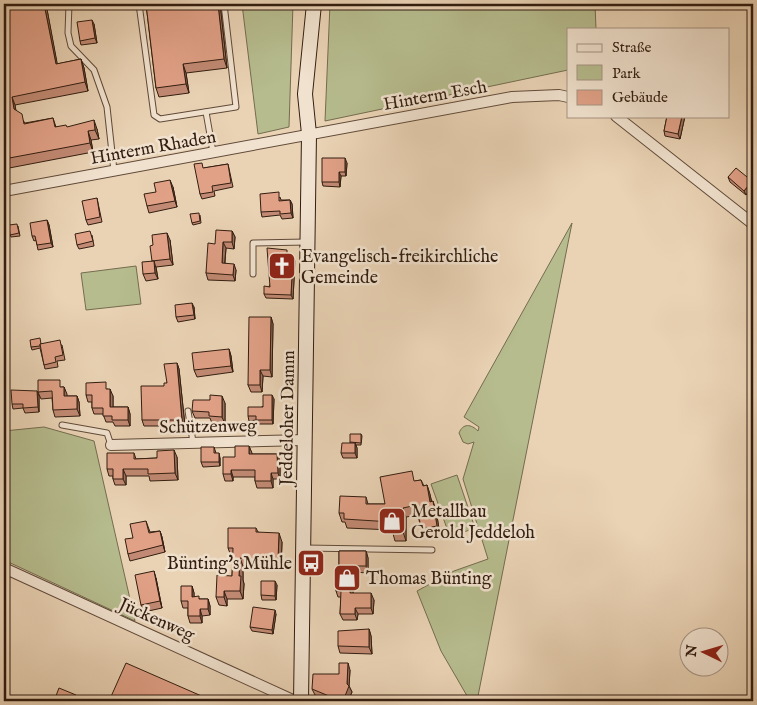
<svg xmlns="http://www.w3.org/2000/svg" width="757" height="705" viewBox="0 0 757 705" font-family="'IM FELL English',serif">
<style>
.green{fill:#b6bc8e;stroke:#746c4f}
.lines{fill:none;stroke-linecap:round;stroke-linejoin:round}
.lane-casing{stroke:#604a39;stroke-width:7}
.street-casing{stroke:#604a39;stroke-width:12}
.secondary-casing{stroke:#321d10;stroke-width:16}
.lane{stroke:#f1e2cf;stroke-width:5}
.street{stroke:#f1e2cf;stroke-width:10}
.secondary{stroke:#f1e2cf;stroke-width:14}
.wall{fill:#c28a74;stroke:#321d10}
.shaded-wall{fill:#9e715e;stroke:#321d10}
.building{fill:#e1a187;stroke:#321d10}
.labels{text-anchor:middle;stroke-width:5;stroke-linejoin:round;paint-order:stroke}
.street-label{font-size:18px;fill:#321d10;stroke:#f1e2cf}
.poi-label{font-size:18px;fill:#321d10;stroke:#f1e2cf;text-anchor:start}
</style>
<rect width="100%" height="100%" fill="#ead3b5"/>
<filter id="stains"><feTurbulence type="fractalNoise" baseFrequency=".004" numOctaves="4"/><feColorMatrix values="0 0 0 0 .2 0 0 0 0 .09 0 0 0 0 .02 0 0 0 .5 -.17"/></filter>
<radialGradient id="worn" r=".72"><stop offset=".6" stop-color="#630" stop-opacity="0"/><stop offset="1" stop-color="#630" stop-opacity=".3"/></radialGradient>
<g class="green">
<polygon points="242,4 293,4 289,127 258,134"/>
<polygon points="330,4 595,4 596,29 568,29 568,70 325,121"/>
<path d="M572 223 477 701H470L441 651 417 591 454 571 488 559 463 479 474 442 468 444 463 442 459 433C463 423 471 424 478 431L479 427 464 417Z"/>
<polygon points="136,266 141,304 86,310 81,273"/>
<polygon points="44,427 94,441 135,621 4,560 4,431"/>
<polygon points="457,475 475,528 450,537 431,484"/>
</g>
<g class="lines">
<g class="lane-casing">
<g id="lane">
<polyline points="69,4 68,33 71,46 94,70 107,107 114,171"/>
<polyline points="139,4 154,115 160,119 236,107 224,4"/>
<polyline points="206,112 213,152"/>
<polyline points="253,274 253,243 307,242"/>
<polyline points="188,411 193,442"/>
<polyline points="62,425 107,433 111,445"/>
<polyline points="305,548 432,550"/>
</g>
</g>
<g class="street-casing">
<g id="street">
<polyline points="616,116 753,224"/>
<polyline points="4,191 512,97 559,95 568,97"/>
<polyline points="111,445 305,440"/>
<polyline points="4,568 295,701"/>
</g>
</g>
<g class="secondary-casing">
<polyline id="secondary" points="301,701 309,134 305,94 314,4"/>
</g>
<use href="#lane" class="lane"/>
<use href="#street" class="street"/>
<use href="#secondary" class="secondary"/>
</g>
<g class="wall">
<polygon points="4,4 46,4 57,64 81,59 84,68 88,91 15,105 16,111 25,123 53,118 56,127 97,129 99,139 91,140 93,152 4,169"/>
<polygon points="146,4 220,4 227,68 186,73 189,93 159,97 156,88"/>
<polygon points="94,24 97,43 81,45 80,41"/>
<polygon points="667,116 685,116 680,139 665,136 664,131"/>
<polygon points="347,163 346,176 341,176 340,187 323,186 322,182"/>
<polygon points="228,164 233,187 214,191 215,196 202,199 200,194 204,168"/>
<polygon points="728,177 752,181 753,186 746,195 730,182"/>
<polygon points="173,187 177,207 149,213 147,206 156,192"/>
<polygon points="280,197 281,200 290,200 292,204 293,218 282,219 280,215 262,217 261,212"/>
<polygon points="97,198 102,222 88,225 86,220"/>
<polygon points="4,202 7,217 4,217"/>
<polygon points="200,215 201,223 193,225 192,223"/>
<polygon points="47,220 49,225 53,247 38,250 36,240 34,241 32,236"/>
<polygon points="18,226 20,236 11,237 10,235"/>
<polygon points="232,231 235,237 234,249 226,248 225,263 236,270 235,281 208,280 206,273 215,244"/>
<polygon points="92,235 94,246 79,249 77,245"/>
<polygon points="170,240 173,265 156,267 158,279 146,281 143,274 152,261"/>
<polygon points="289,255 289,257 293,257 295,261 293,299 266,298 264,294"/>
<polygon points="194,307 195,319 178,322 176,317"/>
<polygon points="271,317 273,324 272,377 263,376 262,392 251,392 248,385"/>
<polygon points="42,344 62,345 65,360 57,361 58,367 45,369 40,348 32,350 31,347"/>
<polygon points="229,349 231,356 233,372 197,377 194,370"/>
<polygon points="177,363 179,369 185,426 144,426 142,420 164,386 167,383"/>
<polygon points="62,387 64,387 67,396 77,396 79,402 80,416 55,417 53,410 52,398 41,399 38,392"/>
<polygon points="108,389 113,396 113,407 128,407 130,414 130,426 115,426 113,422 106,422 103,414 94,414 92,408 92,402 88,402 86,395"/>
<polygon points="37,391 39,396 39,412 25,413 23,408 13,409 12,404"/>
<polygon points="274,399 273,424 258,424 256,420 249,421 248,416"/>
<polygon points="210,400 225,403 225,424 212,423 210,418 195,418 192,411"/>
<polygon points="361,434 362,436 361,445 356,445 357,448 357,458 343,458 341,453 350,443 350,442"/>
<polygon points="249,446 252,454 277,454 280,461 280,479 273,479 273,488 257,488 255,481 255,477 233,477 233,481 225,481 223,474 235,457"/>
<polygon points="214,447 216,453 220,458 220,466 203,467 201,462"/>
<polygon points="134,453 136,459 177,457 178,480 150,481 149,476 126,476 126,485 115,485 113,479 113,476 109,476 107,469"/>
<polygon points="421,480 424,486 427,485 432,502 436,510 440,535 424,538 421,529 418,515 406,517 406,541 395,541 392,530 347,528 345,522 342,522 339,513 366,497 368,504 385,504 415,481"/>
<polygon points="146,521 150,532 160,531 162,537 165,552 130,561 128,554 133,538"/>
<polygon points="256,528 258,532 282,542 281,568 243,566 243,580 244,584 243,599 227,599 227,606 219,605 216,597 232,576 233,556 231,556 228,548"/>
<polygon points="339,551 366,551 368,558 368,573 353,572 353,593 374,600 373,614 358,614 357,620 343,620 340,614 341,597 338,597 336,591 339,584"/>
<polygon points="156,578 162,608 144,612 141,605"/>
<polygon points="277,585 276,600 262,600 261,595"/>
<polygon points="192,586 194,593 194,597 200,599 208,599 210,606 210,615 202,616 202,623 190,623 188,616 188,608 183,608 181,601"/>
<polygon points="276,614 273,634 252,631 250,627"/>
<polygon points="369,629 371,636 372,654 340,653 338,646"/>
<polygon points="350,670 349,686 352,692 348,701 328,701 315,695 312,689 339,674"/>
</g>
<g class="shaded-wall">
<polygon points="44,4 46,4 59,73 56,64"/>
<polygon points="218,4 220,4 227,68 224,59"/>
<polygon points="92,20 94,24 97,43 95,38"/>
<polygon points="81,59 84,68 88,91 85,82"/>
<polygon points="183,64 186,73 189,93 186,84"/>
<polygon points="12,97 15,105 17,118 14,109"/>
<polygon points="682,116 685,116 680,139 678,134"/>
<polygon points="94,120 97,129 99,139 95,130"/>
<polygon points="88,131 91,140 93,152 90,143"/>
<polygon points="345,158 347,163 346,176 345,172"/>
<polygon points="339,172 341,176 340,187 339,182"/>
<polygon points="170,180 173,187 177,207 175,201"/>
<polygon points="752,181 753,186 746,195 744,191"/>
<polygon points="290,200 292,204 293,218 291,213"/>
<polygon points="47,220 49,225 53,247 51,243"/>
<polygon points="232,231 235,237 234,249 232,242"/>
<polygon points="167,233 170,240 173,265 170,259"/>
<polygon points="223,242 226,248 224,270 222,263"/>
<polygon points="293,257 295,261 293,299 291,295"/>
<polygon points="154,261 156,268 158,279 155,273"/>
<polygon points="234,264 236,270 235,281 233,275"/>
<polygon points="192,303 194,307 195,319 194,315"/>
<polygon points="271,317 273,324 272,377 270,370"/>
<polygon points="229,349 231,356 233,372 231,366"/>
<polygon points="177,363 179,369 185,426 182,420"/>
<polygon points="260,370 263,376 262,392 260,385"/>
<polygon points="64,387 67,394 67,403 64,396"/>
<polygon points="110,389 113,396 113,414 110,407"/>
<polygon points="37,391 39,396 39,412 38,407"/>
<polygon points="272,395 274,399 273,424 272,420"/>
<polygon points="77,396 79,402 80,416 77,409"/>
<polygon points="222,396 225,403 225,424 222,417"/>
<polygon points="128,407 130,414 130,426 128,420"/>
<polygon points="355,443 357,448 357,458 355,453"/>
<polygon points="249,446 252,453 252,461 249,454"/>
<polygon points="174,450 177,457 178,480 175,473"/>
<polygon points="219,453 220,458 220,466 219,462"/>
<polygon points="277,454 280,461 280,479 278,473"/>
<polygon points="123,469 126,476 126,485 123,479"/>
<polygon points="231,470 233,477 233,481 231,474"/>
<polygon points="271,473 273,479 273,488 271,481"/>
<polygon points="427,485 430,494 433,511 430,502"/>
<polygon points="433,501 436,510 440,535 437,526"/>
<polygon points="403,508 406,517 406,541 403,532"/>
<polygon points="160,531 162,537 165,552 163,545"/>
<polygon points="279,533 282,542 281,568 278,560"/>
<polygon points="366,551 368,558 368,573 366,566"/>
<polygon points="240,558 243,566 243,580 244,584 243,599 240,591 239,576"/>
<polygon points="351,566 353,572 353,599 350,593"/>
<polygon points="154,571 156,578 162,608 160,601"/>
<polygon points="275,581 277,585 276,600 275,596"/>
<polygon points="192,586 194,593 194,603 192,597"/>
<polygon points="224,591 227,599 227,606 224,597"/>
<polygon points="371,593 374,600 373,614 371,608"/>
<polygon points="208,599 210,606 210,615 208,609"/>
<polygon points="355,608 358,614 357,620 355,614"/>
<polygon points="200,609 202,616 202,623 200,616"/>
<polygon points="275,610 276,614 273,634 272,630"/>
<polygon points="369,629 371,636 372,654 369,647"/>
<polygon points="348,663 350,670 349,686 352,692 348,701 343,701 347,684"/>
<polygon points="76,695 77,700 77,701 73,701"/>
</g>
<g class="building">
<polygon points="4,4 44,4 56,64 81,59 85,82 12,97 14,109 22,114 24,124 53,118 55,127 66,125 67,127 94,120 95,130 88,131 90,143 4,159"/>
<polygon points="146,4 218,4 224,59 183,64 186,84 156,88"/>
<polygon points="92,20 95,38 80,41 77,22"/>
<polygon points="667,116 682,116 678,134 664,131"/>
<polygon points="322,158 345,158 345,172 339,172 339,182 322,182"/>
<polygon points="202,163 203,168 228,164 231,183 212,186 213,192 200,194 194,164"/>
<polygon points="736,168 752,181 744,191 728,177"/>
<polygon points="170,180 175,201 147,206 144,194 156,192 154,183"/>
<polygon points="279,192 279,201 290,200 291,213 280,214 280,211 261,212 260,194"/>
<polygon points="97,198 100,217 86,220 82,201"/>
<polygon points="199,213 200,221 192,223 190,214"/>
<polygon points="47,220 51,243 37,245 35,236 32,236 30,223"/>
<polygon points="17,224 19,233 10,235 9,225"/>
<polygon points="216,230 232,231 232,242 223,242 222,263 234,264 233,275 206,273 208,243 215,244"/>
<polygon points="90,231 93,241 77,245 75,234"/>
<polygon points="167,233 170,259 152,261 150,246 153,245 152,235"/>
<polygon points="267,248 287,250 287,257 293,257 291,295 264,294 264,286 270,287"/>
<polygon points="154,261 155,273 143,274 142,262"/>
<polygon points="192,303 194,315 176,317 175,305"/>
<polygon points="249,317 271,317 270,370 260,370 260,385 248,385"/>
<polygon points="40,338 41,344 40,344 40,346 31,347 30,340"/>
<polygon points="60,340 63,355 55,357 56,362 44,365 40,344"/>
<polygon points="229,349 231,366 194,370 192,353"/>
<polygon points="177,363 182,420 142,420 141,386 164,386 164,383 167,383 164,364"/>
<polygon points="38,380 60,380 60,387 64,387 64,396 77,396 77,409 53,410 52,391 38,392"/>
<polygon points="106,382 106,389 110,389 110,407 128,407 128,420 112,420 112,416 103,416 103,408 92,408 92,395 86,395 86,383"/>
<polygon points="11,390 37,391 38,407 23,408 23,404 12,404"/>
<polygon points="210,395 222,396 222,417 209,416 209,412 192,411 193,400 210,400"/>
<polygon points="263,395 272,395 272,420 256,420 256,416 248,416 248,407 263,407"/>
<polygon points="350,434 361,434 361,443 350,442"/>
<polygon points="342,443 355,443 355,453 341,453"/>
<polygon points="235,446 249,446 249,454 277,454 278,473 271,473 271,481 255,481 255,470 231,470 231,474 223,474 223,457 235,457"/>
<polygon points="201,447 214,447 214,453 219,453 219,462 201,462"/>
<polygon points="174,450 175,473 148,474 148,469 123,469 123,479 113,479 113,469 107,469 107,453 134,453 134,459 157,458 157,451"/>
<polygon points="412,471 414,481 421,480 423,486 427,485 430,502 433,501 437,526 421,529 417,505 403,508 403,532 392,532 392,522 344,519 344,513 339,513 340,496 366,497 366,504 385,504 380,477"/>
<polygon points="146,521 149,533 160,531 163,545 128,554 125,539 133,538 130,524"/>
<polygon points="228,528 256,528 256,532 279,533 278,560 240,558 239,576 241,576 240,591 224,591 224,597 216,597 217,575 232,576 233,548 228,548"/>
<polygon points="339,551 366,551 366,566 351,566 350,593 371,593 371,608 355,608 355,614 340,614 341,591 336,591 336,584 339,584"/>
<polygon points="154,571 160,601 141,605 135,575"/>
<polygon points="261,581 275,581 275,596 261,595"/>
<polygon points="181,586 192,586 192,597 199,596 199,599 208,599 208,609 200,609 200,616 188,616 188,601 181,601"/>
<polygon points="253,607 275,610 272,630 250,627"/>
<polygon points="369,629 369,647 338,646 338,631"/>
<polygon points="126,663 213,701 109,701"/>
<polygon points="339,663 348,663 347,684 349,686 343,701 341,701 312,689 313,674 339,674"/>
<polygon points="59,688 76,695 73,701 54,701"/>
<polygon points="424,696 436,701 422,701"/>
</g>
<defs>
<g id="church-square" transform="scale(1.4375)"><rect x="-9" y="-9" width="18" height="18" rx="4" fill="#8f2418" stroke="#f1e2cf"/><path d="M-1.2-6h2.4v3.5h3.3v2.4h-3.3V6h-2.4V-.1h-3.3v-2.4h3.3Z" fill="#fff"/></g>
<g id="shop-square" transform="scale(1.4375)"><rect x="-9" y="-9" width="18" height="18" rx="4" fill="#8f2418" stroke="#f1e2cf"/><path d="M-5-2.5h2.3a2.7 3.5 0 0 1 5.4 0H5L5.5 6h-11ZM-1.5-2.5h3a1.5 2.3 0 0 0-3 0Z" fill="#fff"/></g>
<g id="bus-square" transform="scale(1.4375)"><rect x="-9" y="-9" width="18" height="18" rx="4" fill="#8f2418" stroke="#f1e2cf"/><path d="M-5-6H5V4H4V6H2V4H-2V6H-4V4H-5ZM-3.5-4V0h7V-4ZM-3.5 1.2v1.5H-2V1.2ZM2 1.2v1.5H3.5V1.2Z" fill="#fff"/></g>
</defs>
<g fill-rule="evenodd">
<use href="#church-square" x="282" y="266"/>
<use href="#shop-square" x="392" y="521"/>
<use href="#bus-square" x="311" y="563"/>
<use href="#shop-square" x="347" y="578"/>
</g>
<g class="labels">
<g class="street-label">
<text transform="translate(435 95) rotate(-10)" y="6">Hinterm Esch</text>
<text transform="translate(153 147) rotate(-10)" y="6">Hinterm Rhaden</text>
<text transform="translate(287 418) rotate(-89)" y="6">Jeddeloher Damm</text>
<text transform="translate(208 426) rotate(-1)" y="6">Schützenweg</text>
<text transform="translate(157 619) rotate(24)" y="6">Jückenweg</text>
</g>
<g class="poi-label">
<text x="301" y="262">Evangelisch-freikirchliche<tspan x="301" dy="21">Gemeinde</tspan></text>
<text x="411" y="517">Metallbau<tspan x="411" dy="21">Gerold Jeddeloh</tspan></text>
<text x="292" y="569" text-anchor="end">Bünting's Mühle</text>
<text x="366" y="584">Thomas Bünting</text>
</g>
</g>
<rect width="757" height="705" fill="none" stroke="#ead3b5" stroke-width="20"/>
<rect x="5" y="5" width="747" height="695" fill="none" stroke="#321d10" stroke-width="2.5"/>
<rect x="10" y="10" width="737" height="685" fill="none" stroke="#321d10"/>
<rect x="567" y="28" width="162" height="90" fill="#f1e2cf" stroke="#a59383"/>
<rect x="577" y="44" width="25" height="8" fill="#f1e2cf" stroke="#a59383"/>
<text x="612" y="52" font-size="15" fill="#321d10">Straße</text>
<rect x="577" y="65" width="25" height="15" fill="#b6bc8e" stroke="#a59383"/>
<text x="612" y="78" font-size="15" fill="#321d10">Park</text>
<rect x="577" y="90" width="25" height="15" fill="#e1a187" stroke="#a59383"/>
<text x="612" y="102" font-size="15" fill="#321d10">Gebäude</text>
<g transform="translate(704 652) rotate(275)"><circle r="24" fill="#f1e2cf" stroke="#a59383"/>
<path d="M0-4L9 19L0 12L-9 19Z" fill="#8f2418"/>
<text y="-8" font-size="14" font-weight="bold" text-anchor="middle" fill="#321d10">N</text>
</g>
<rect width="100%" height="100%" filter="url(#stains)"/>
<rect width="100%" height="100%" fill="url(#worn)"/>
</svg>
